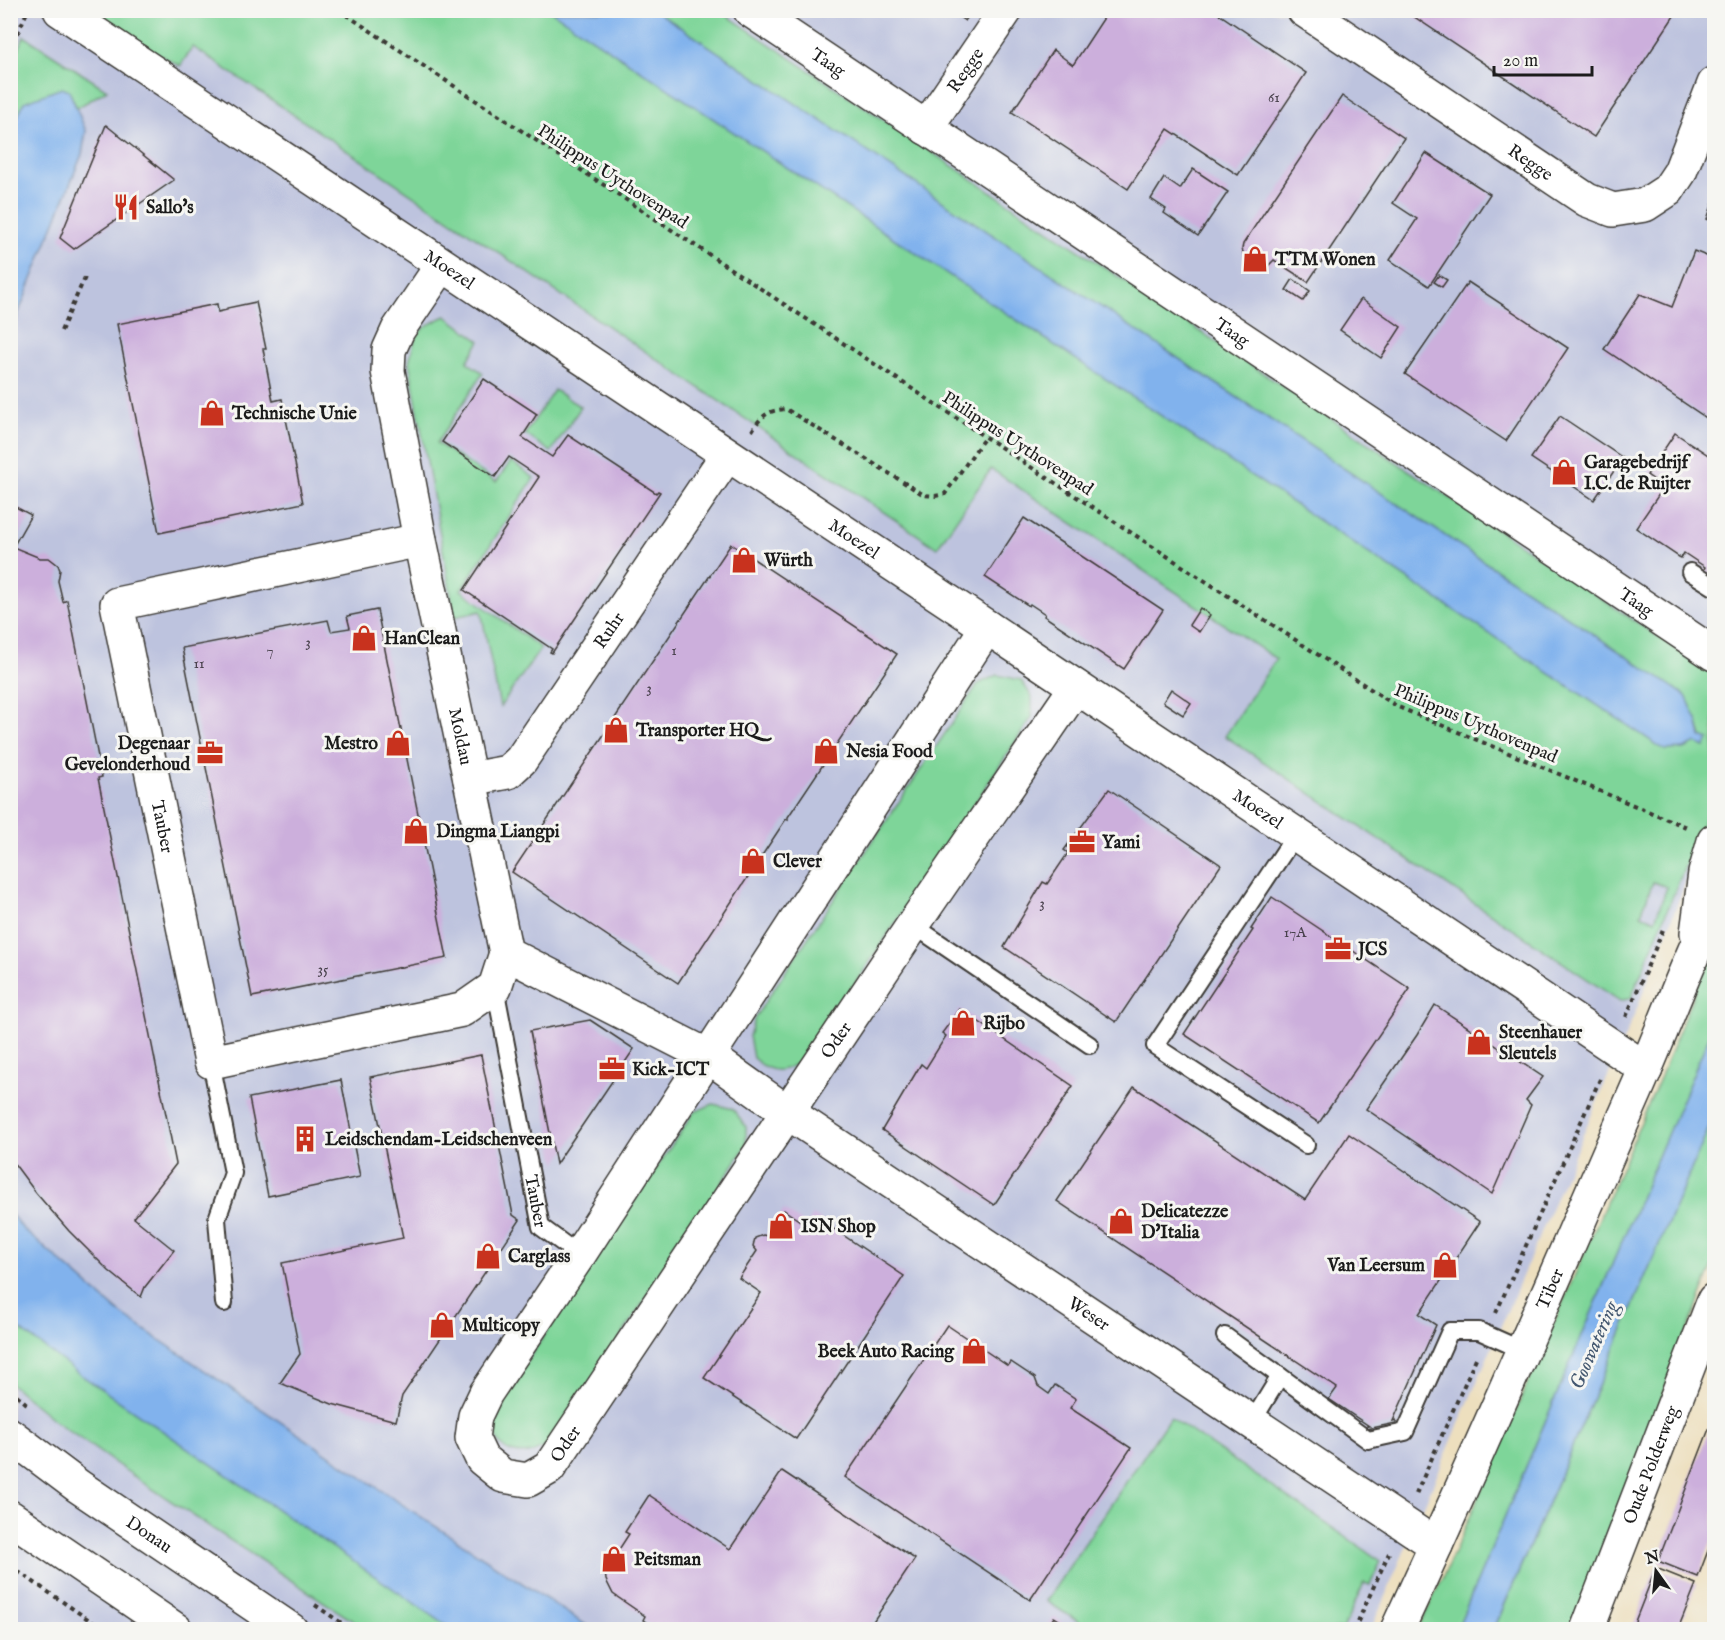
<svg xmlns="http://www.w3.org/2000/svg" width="1725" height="1640" viewBox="0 0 1725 1640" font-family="'IM FELL English',serif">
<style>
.industrial{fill:#bdc3de}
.green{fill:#7ed599;stroke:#4d785a;stroke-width:1.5;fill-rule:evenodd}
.water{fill:#81b2ed;stroke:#4e6784;stroke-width:1.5}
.building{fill:#ccafdc}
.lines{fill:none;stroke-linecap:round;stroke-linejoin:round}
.service-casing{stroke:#3b3934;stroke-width:20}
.minor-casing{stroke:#3b3934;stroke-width:36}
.secondary-casing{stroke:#3b3934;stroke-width:36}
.path{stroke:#3b3934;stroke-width:4;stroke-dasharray:4.5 4.5;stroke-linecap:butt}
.service{stroke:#fff;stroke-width:16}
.minor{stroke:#fff;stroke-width:33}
.secondary{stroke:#fff;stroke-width:33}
.labels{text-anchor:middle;stroke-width:6;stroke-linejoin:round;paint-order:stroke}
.number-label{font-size:15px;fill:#48414c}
.street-label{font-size:18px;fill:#1c1c1c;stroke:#f6f6f2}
.poi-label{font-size:18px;font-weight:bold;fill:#1c1c1c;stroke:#f6f6f2;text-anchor:start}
.water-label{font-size:20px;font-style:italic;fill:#445870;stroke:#f6f6f2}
</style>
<rect width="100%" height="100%" fill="#f6f6f2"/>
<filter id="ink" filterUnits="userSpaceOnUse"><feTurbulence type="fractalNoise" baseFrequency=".0167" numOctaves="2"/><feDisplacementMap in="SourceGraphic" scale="12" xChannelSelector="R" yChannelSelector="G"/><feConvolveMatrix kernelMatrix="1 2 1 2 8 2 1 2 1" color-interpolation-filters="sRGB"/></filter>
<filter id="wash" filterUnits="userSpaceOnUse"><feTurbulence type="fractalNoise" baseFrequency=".008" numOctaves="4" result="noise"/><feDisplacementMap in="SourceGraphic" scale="24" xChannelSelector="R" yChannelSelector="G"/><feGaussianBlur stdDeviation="1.35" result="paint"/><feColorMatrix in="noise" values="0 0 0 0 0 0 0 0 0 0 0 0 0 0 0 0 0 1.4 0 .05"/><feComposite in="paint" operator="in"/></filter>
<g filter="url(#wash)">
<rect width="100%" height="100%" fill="#eddfbe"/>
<polygon class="industrial" points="11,11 1714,11 1714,809 1636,1011 1371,1629 11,1630"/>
<g class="green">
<path d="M85 11H551L1665 750 1684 749 1696 743 1705 747 1697 720 1686 696 656 11H720L1714 674V796L1631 998 1620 1001 1225 736 1276 659 991 469 937 548 193 47 180 66 120 34ZM1653 882 1667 887 1655 920 1641 914Z"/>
<polygon points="24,36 107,90 77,108 69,91 62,88 24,102 11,132 11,69"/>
<path d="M446 316 480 341 467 362 483 373 437 443 496 482 511 461 534 478 461 590 541 648 500 707 481 611 455 617 409 362C416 332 417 329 446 316Z"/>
<polygon points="554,390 581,407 551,452 525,434"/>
<path d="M997 675 1021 680 1032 697V717L805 1059C783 1072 773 1076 753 1058L749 1036 755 1017 978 684Z"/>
<polygon points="1714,943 1714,1025 1457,1629 1418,1630 1454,1553 1661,1076"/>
<path d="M713 1104 733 1109 746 1127V1146L551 1443C527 1460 497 1459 493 1424 493 1418 496 1411 497 1406L694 1112Z"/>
<polygon points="1714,1116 1714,1262 1573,1629 1494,1630"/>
<polygon points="10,1320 17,1327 81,1375 452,1629 365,1629 145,1484 55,1421 11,1384"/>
<polygon points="1170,1417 1381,1561 1370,1585 1364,1583 1343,1629 1090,1629 1046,1601"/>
</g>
<g class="water">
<polygon points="551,11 656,11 1686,696 1697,720 1701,737 1709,740 1705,747 1696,743 1684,749 1665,750"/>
<polygon points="62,88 69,91 86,131 82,154 11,332 11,132 24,102"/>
<polygon points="1714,1025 1714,1116 1494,1629 1457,1629"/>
<polygon points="11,1214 23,1229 120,1313 394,1499 592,1629 452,1629 81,1375 17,1327 11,1320"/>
</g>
<g id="blocks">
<g class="building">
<polygon points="949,10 973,10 965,21"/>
<polygon points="1109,10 1213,10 1306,73 1238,175 1168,129 1128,189 1012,112 1053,50 1073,65"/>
<polygon points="1404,10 1678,10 1594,137"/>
<polygon points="1342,96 1404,138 1308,282 1274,260 1268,266 1258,268 1253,266 1245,259 1242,249 1243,244"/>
<polygon points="106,125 174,180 74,249 60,238"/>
<polygon points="1426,153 1490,194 1429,286 1390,260 1417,219 1393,203"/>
<polygon points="1193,169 1228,192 1198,236 1164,213 1166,209 1151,199 1164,178 1180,189"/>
<polygon points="1714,200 1714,222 1707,219"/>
<polygon points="1694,251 1714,259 1714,423 1604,349 1640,294 1672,307"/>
<polygon points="1439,275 1447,280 1442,287 1434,282"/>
<polygon points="1293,279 1310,291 1303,301 1286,290"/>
<polygon points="1468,282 1568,348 1506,441 1405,374"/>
<polygon points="1361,299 1401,327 1381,358 1340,330"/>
<polygon points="256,302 266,349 263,349 273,401 282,399 303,503 159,533 117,324 217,304 218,312 227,310 227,308"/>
<polygon points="484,379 537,414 522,437 552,457 568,435 656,493 658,491 660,492 552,653 550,652 552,649 464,590 539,477 509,457 495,477 442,442"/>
<polygon points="1560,416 1623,458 1594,500 1531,458"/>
<polygon points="1675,433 1714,459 1714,577 1703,572 1705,567 1684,553 1681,558 1679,557 1636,528 1664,487 1647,475"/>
<polygon points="10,504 31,515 13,547 40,558 49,558 58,565 60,570 58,581 63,602 67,600 102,777 98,778 176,1164 134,1218 174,1250 145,1287 141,1297 109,1271 69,1231 36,1193 10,1158"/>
<polygon points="1024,518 1163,610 1124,669 1044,616 1045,614 1030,604 1029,606 985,577"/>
<polygon points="731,544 897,654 788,817 788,820 786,819 678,983 512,872 621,709 620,708 622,707"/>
<polygon points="1200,608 1210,615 1199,632 1189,625"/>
<polygon points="377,610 447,958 252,997 182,648 328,620 331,631 350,628 347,616"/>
<polygon points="1171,689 1191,703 1183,715 1163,702"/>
<polygon points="1109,789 1221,865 1116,1022 1004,947 1043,882 1047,884 1068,853 1064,850"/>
<polygon points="1272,897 1410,989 1319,1123 1184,1034 1253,930 1251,929"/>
<polygon points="1435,1005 1543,1077 1526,1100 1531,1105 1492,1194 1366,1109 1417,1035"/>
<polygon points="960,1009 1073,1086 994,1205 882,1130 921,1064 926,1068 946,1036 942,1033"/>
<polygon points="590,1020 634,1049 556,1164 530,1031"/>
<polygon points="481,1055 513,1215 520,1220 402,1396 396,1421 332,1404 280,1383 300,1354 282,1263 403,1238 370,1077"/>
<polygon points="341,1080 360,1177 268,1196 249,1098"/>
<polygon points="1134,1087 1305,1200 1349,1134 1480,1222 1419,1314 1436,1325 1393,1421 1396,1420 1396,1423 1367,1429 1367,1426 1369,1426 1329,1399 1337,1388 1057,1201"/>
<polygon points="784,1210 806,1225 813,1215 904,1276 796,1439 704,1378 761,1293 739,1278 757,1251 753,1246 755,1238 763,1235 767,1236"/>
<polygon points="947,1325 1008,1366 1011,1362 1035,1378 1038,1386 1049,1394 1055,1385 1076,1399 1070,1408 1131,1448 1030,1600 845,1477"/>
<polygon points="1714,1416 1714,1535 1698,1577 1658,1561"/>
<polygon points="782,1471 915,1559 868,1629 656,1629 643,1620 645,1616 613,1594 606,1580 605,1571 607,1567 603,1565 614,1548 618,1551 629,1534 625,1532 649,1495 730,1549"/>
<polygon points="1656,1568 1696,1584 1678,1629 1632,1629"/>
<polygon points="1054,1617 1073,1629 1046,1629"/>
</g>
</g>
</g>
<g filter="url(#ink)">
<use href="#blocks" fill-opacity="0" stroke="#3b3934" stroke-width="1.5"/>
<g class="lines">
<g class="service-casing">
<g id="service">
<polyline points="1690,572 1714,587"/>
<polyline points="1296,834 1155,1046 1306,1145"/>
<polyline points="913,925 1090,1045"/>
<path id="s1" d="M495 987 541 1227 579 1255"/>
<polyline points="211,1062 233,1173 217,1219 224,1303"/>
<polyline points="1225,1336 1368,1440 1405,1432 1450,1331 1479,1331 1522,1350"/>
<polyline points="1252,1422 1280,1376"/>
</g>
</g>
<g class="minor-casing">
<g id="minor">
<path id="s2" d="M60 10 987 627 1646 1069"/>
<path id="s3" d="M750 10 1714 654"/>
<path id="s4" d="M1304 10 1587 200 1613 210 1645 205 1668 190 1680 172 1714 84"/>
<path id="s5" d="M926 128 1006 10"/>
<path id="s6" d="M442 265 398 330 389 350 388 371 420 540 506 953 708 1056 787 1112 1436 1545"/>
<path id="s7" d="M420 540 117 604 211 1062 462 1010 495 987 506 953"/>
<path id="s8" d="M987 627 579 1255 486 1393 475 1416 472 1438 482 1459 503 1476 528 1480 549 1468 913 925 1076 687"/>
<path id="s9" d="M470 779 508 772 521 760 727 455"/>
<polyline points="1697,933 1705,873 1714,841"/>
<path id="s10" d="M1397 1630C1480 1452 1557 1271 1636 1091 1663 1030 1685 967 1714 908"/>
<path id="s11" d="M1587 1630 1714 1300"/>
</g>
</g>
<g class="secondary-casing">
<g id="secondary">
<path id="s12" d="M10 1435 78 1486 291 1630"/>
<polyline points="10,1517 176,1630"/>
</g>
</g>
<g class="path">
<polyline points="339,10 985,437 1398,707 1686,827"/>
<polyline points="10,50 27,12"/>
<polyline points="61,331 86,275"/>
<path d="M752 431C761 416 768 410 786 409L924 495 935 496 945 494 985 437"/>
<polyline points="1626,1017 1663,930"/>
<polyline points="1496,1313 1600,1079"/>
<polyline points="10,1389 28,1405"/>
<polyline points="1416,1494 1477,1356"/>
<polyline points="10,1566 104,1630"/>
<polyline points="315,1605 352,1630"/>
<polyline points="10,1626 16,1630"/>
<polyline points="1354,1630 1389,1553"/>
</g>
<use href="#service" class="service"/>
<use href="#minor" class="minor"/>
<use href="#secondary" class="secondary"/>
</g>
</g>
<defs>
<g id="restaurant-bare" transform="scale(2.07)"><path d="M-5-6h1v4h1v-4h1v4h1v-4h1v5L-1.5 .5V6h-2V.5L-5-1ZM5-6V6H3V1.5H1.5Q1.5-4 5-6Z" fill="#c8321e" stroke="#f6f6f2" stroke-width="2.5" paint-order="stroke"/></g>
<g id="shop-bare" transform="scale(2.07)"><path d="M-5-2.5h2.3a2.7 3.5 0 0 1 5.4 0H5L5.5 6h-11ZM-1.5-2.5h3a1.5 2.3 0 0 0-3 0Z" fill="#c8321e" stroke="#f6f6f2" stroke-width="2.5" paint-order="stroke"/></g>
<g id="office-bare" transform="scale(2.07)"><path d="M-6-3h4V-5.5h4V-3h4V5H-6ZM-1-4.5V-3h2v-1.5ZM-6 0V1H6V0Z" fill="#c8321e" stroke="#f6f6f2" stroke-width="2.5" paint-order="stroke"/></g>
<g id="building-bare" transform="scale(2.07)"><path d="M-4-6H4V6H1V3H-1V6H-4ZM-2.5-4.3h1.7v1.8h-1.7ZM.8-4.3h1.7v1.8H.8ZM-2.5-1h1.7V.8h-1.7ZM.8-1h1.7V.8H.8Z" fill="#c8321e" stroke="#f6f6f2" stroke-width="2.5" paint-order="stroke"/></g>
</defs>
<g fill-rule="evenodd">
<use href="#restaurant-bare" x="126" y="207"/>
<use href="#shop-bare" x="1255" y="259"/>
<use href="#shop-bare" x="212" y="413"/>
<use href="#shop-bare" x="1564" y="472"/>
<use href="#shop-bare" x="744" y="560"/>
<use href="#shop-bare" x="364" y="638"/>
<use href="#shop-bare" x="616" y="730"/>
<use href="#shop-bare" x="398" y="743"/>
<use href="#shop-bare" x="826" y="751"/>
<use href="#office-bare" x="210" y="753"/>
<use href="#shop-bare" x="416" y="831"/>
<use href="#office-bare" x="1082" y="842"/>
<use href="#shop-bare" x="753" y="861"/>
<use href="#office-bare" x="1338" y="949"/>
<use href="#shop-bare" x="963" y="1023"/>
<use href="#shop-bare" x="1479" y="1042"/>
<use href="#office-bare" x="612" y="1069"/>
<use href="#building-bare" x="305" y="1139"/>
<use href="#shop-bare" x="1121" y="1221"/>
<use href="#shop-bare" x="781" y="1226"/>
<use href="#shop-bare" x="488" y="1256"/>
<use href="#shop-bare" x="1445" y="1265"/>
<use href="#shop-bare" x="442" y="1325"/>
<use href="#shop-bare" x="974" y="1351"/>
<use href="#shop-bare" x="614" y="1559"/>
</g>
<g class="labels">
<g class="number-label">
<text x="1274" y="102">61</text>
<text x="308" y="647">3</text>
<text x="270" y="655">7</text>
<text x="674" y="655">1</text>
<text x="199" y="668">11</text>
<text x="649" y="693">3</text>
<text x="1042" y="908">3</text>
<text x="1295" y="937">17A</text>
<text x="323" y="974">35</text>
</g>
<g class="street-label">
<text dy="6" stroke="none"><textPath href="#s3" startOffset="94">Taag</textPath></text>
<text dy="6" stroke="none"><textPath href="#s5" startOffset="70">Regge</textPath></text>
<text dy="6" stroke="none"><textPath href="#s4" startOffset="273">Regge</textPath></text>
<text transform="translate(613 176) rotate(33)" y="6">Philippus Uythovenpad</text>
<text dy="6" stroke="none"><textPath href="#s2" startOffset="468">Moezel</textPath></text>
<text dy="6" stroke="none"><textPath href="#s3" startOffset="580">Taag</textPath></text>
<text transform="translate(1018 443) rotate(33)" y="6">Philippus Uythovenpad</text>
<text dy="6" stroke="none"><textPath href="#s2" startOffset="954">Moezel</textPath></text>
<text dy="6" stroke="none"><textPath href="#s3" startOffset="1066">Taag</textPath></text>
<text dy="6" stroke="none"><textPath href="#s9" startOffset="213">Ruhr</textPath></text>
<text transform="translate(1476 723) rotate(23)" y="6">Philippus Uythovenpad</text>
<text dy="6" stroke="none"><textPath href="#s6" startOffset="494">Moldau</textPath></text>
<text dy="6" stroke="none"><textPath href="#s2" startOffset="1440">Moezel</textPath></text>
<text dy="6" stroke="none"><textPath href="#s7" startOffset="537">Tauber</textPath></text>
<text dy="6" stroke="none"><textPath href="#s8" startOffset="1578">Oder</textPath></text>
<text dy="6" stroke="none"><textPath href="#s1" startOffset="218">Tauber</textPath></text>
<text dy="6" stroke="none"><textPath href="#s10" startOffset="374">Tiber</textPath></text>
<text dy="6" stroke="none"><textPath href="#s6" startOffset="1402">Weser</textPath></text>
<text dy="6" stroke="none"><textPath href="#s8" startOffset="1092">Oder</textPath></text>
<text dy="6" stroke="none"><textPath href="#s11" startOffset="177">Oude Polderweg</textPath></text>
<text dy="6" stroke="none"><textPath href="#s12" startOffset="171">Donau</textPath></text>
</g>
<g class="poi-label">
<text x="146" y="213">Sallo's</text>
<text x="1275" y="265">TTM Wonen</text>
<text x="232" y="419">Technische Unie</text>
<text x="1584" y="468">Garagebedrijf<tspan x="1584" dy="21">I.C. de Ruijter</tspan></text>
<text x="764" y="566">Würth</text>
<text x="384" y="644">HanClean</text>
<text x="636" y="736">Transporter HQ</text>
<text x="190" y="749" text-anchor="end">Degenaar<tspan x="190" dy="21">Gevelonderhoud</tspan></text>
<text x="378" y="749" text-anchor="end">Mestro</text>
<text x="846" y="757">Nesia Food</text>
<text x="436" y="837">Dingma Liangpi</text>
<text x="1102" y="848">Yami</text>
<text x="773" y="867">Clever</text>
<text x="1358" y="955">JCS</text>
<text x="983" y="1029">Rijbo</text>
<text x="1499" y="1038">Steenhauer<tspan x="1499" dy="21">Sleutels</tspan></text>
<text x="632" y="1075">Kick-ICT</text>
<text x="325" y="1145">Leidschendam-Leidschenveen</text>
<text x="1141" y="1217">Delicatezze<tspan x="1141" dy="21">D'Italia</tspan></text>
<text x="801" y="1232">ISN Shop</text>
<text x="508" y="1262">Carglass</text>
<text x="1425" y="1271" text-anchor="end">Van Leersum</text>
<text x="462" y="1331">Multicopy</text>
<text x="954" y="1357" text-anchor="end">Beek Auto Racing</text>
<text x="634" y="1565">Peitsman</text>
</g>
<g class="water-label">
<text transform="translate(1593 1345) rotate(-67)" y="7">Goowatering</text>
</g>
</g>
<rect width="1725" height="1640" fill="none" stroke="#f6f6f2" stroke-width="36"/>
<g transform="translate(1656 1571) rotate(345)" stroke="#f6f6f2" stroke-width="4.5" paint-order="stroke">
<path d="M0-4.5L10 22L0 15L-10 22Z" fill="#1c1c1c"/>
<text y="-9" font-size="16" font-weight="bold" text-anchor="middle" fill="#1c1c1c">N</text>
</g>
<path d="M1494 66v9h98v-9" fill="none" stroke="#1c1c1c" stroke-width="3"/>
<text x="1503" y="66" font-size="18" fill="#1c1c1c" stroke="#f6f6f2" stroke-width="4.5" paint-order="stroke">20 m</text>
</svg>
